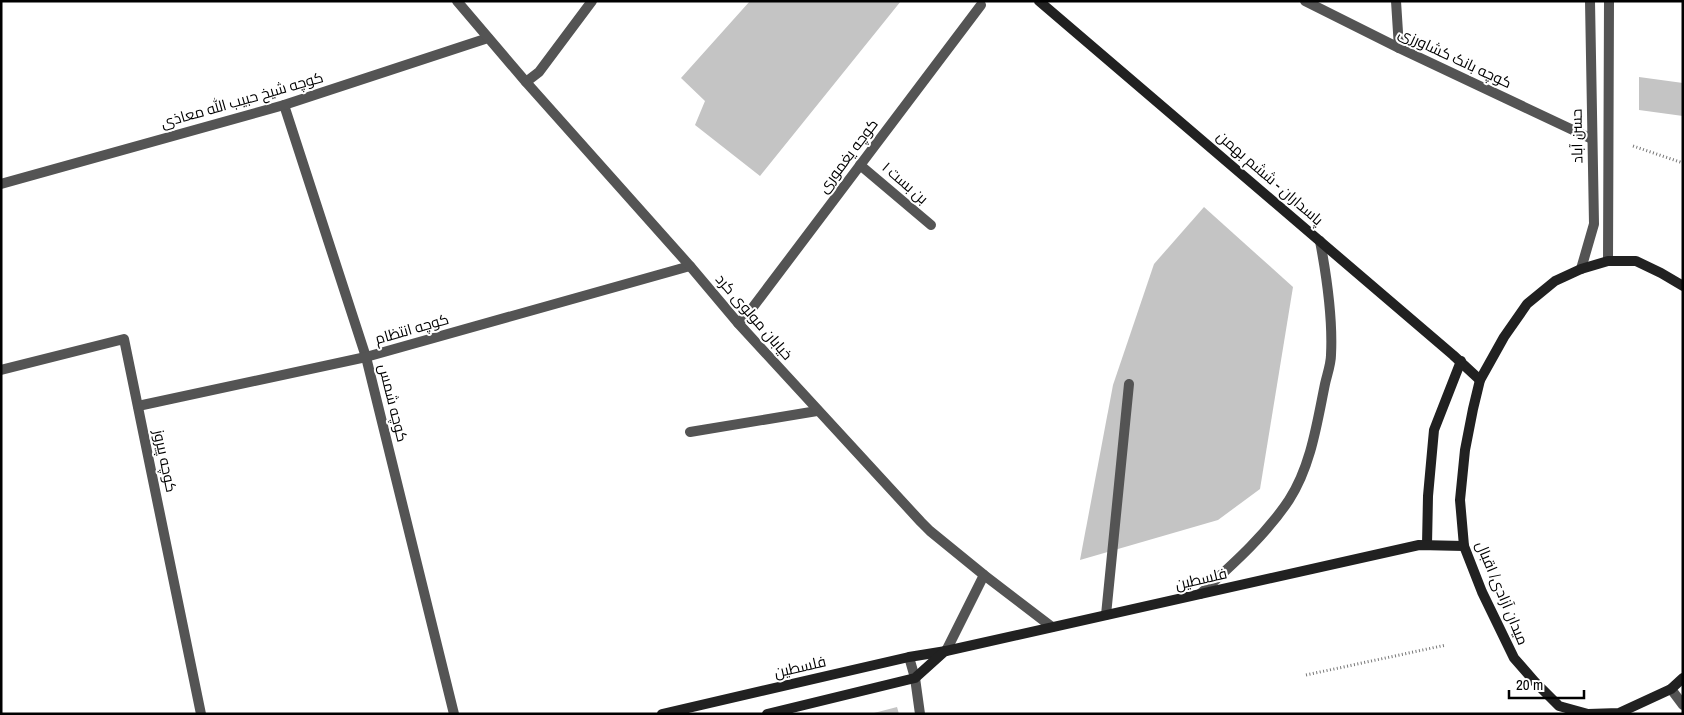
<svg xmlns="http://www.w3.org/2000/svg" width="1684" height="715" viewBox="0 0 1684 715" font-family="'Archivo Narrow',Cairo,sans-serif">
<style>
.building{fill:#c4c4c4}
.lines{fill:none;stroke-linecap:round;stroke-linejoin:round}
.path{stroke:#767676;stroke-width:3;stroke-dasharray:1 2.5;stroke-linecap:butt}
.service{stroke:#545454;stroke-width:10}
.minor{stroke:#545454;stroke-width:10}
.tertiary{stroke:#545454;stroke-width:10}
.secondary{stroke:#212121;stroke-width:10}
.labels{text-anchor:middle;stroke-width:4;stroke-linejoin:round;paint-order:stroke}
.street-label{font-size:15px;fill:#000;stroke:#fff}
</style>
<rect width="100%" height="100%" fill="#fff"/>
<g class="building">
<polygon points="750,1 901,1 760,176 695,125 705,101 681,78"/>
<polygon points="1639,77 1683,83 1683,116 1639,110"/>
<polygon points="1204,207 1293,287 1260,489 1218,520 1080,560 1113,385 1154,264"/>
<polygon points="897,707 899,714 874,714 874,713"/>
</g>
<g class="lines">
<g class="path">
<polyline points="1633,146 1683,163"/>
<polyline points="1306,675 1446,645"/>
</g>
<g class="service">
<polyline points="526,82 539,72 592,1"/>
<polyline points="284,105 366,357 454,714"/>
<polyline points="860,165 931,225"/>
<polyline points="738,323 747,315 981,5"/>
<polyline points="1,370 124,339 201,714"/>
<polyline points="138,406 366,357 690,266"/>
<polyline points="690,432 817,411"/>
<path d="M1200 594C1232 565 1265 536 1289 500 1311 466 1317 423 1325 384 1327 375 1331 364 1331 355 1333 317 1327 278 1320 241"/>
<polyline points="1106,615 1129,384"/>
</g>
<g class="minor">
<polyline points="1305,1 1399,48 1592,139"/>
<polyline points="1396,1 1399,48"/>
<polyline points="1,184 284,105 488,38"/>
<polyline points="909,657 915,678 920,714"/>
<polyline points="1671,689 1683,705"/>
</g>
<g class="tertiary">
<polyline points="457,1 526,82 690,266 738,323 921,522 930,531 984,575 1052,627"/>
<polyline points="1608,261 1609,1"/>
<polyline points="1581,269 1594,224 1590,1"/>
<polyline points="946,651 984,575"/>
</g>
<g class="secondary">
<polyline points="1039,1 1453,355 1480,380"/>
<polyline points="1427,545 1428,496 1434,430 1461,361"/>
<polyline points="662,714 909,657 946,651 1419,545 1464,546"/>
<polyline points="767,714 915,678 945,651"/>
<polyline points="1588,714 1559,706 1535,682 1514,658 1482,592 1464,546 1460,500 1465,450 1473,409 1480,380 1504,337 1527,304 1555,281 1581,269 1608,261 1636,261 1661,273 1683,286"/>
<polyline points="1588,714 1619,713 1671,689 1683,678"/>
</g>
</g>
<g class="labels">
<g class="street-label">
<text transform="translate(1455 58) rotate(25)" y="5">کوچه بانک کشاورزی</text>
<text transform="translate(242 100) rotate(-16)" y="5">کوچه شیخ حبیب الله معاذی</text>
<text transform="translate(1577 136) rotate(-91)" y="5">حسن آباد</text>
<text transform="translate(848 156) rotate(-53)" y="5">کوچه یغموری</text>
<text transform="translate(1270 178) rotate(41)" y="5">پاسداران - ششم بهمن</text>
<text transform="translate(905 183) rotate(41)" y="5">بن بست ۱</text>
<text transform="translate(754 317) rotate(49)" y="5">خیابان مولوی کرد</text>
<text transform="translate(412 329) rotate(-16)" y="5">کوچه انتظام</text>
<text transform="translate(393 403) rotate(76)" y="5">کوچه شمس</text>
<text transform="translate(165 461) rotate(78)" y="5">کوچه پیروز</text>
<text transform="translate(1201 579) rotate(-13)" y="5">فلسطین</text>
<text transform="translate(1502 593) rotate(67)" y="5">میدان آزادی/ اقبال</text>
<text transform="translate(800 667) rotate(-13)" y="5">فلسطین</text>
</g>
</g>
<rect width="1684" height="715" fill="none" stroke="#000000" stroke-width="5"/>
<path d="M1509 690v8h75v-8" fill="none" stroke="#000000" stroke-width="2.5"/>
<text x="1516" y="690" font-size="15" fill="#000000" stroke="#ffffff" stroke-width="4" paint-order="stroke">20 m</text>
</svg>
